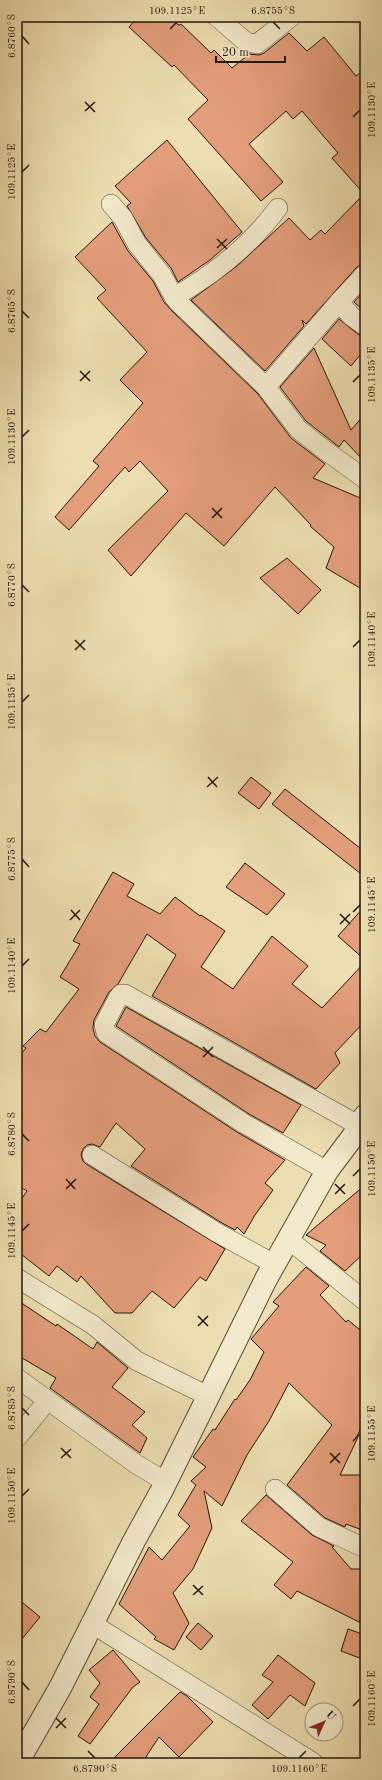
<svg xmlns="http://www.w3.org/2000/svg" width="382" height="1780" viewBox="0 0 382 1780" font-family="'Old Standard TT',serif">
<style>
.building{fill:#e49e7b;stroke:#23160c}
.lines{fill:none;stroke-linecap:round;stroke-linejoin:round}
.minor-casing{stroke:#564835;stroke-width:20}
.tertiary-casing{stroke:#564835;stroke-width:24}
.minor{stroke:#f3eacc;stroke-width:19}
.tertiary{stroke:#f3eacc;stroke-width:22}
.ticks{fill:none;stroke:#23160c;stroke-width:1.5}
.neatline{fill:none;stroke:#23160c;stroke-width:1.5}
.ticks-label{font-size:10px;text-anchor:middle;fill:#23160c}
</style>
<rect width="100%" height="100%" fill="#eddeb1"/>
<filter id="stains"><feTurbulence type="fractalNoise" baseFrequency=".005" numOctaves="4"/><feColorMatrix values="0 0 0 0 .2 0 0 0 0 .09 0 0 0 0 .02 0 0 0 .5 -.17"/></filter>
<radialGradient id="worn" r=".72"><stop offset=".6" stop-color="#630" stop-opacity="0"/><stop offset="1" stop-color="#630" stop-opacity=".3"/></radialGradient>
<g class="building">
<polygon points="138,17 166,17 179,25 181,24 211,53 214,50 232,68 249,54 259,55 264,53 289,33 307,51 324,37 356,76 365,69 365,263 357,267 306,324 302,320 304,326 265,371 191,300 237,266 289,218 310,240 321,230 325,234 364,194 332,158 338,153 302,111 293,119 286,111 249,144 283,182 261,201 188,119 208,100 174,65 172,67 129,27"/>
<polygon points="167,140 242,232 210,260 178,282 171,268 146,238 127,206 131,203 115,186"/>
<polygon points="112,222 128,251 153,281 164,302 172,311 258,394 291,438 325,464 313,478 365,500 365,591 326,568 334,547 310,526 311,525 275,487 224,546 186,513 131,576 108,550 168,491 140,461 129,472 125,467 69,530 55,517 99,466 93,461 143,403 120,380 147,352 97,298 106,290 75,257"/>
<polygon points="365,290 365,312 354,302"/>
<polygon points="339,319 359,335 365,337 365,349 351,366 322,339"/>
<polygon points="314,348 351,430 365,414 365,462 344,440 339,447 306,421 280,387"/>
<polygon points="287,558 321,590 298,614 260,578"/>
<polygon points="251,777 271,793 259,809 238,793"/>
<polygon points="285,789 365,852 365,877 272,804"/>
<polygon points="245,863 285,894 267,915 226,887"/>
<polygon points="113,872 134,884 127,896 160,914 175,897 200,916 201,915 225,931 201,967 233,989 272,936 308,966 292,984 322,1008 365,962 365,1021 335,1053 340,1063 316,1089 152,996 176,955 147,934 118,984 109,992 94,1020 93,1028 95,1036 100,1042 237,1132 285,1160 265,1183 273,1190 255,1215 244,1234 237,1227 235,1230 222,1223 131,1166 145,1149 116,1123 100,1147 92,1144 87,1145 83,1149 81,1155 83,1161 86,1164 225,1249 206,1281 200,1277 174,1308 152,1291 132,1313 115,1313 81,1276 77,1282 57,1266 49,1276 17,1251 17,1205 27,1191 17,1185 17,1059 26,1048 23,1046 40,1029 46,1032 79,989 60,977 80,944 73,941"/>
<polygon points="365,906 365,960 338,936"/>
<polygon points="126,1007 301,1105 283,1133 249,1114 116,1026"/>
<polygon points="365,1185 365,1252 345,1271 320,1251 326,1245 306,1235"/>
<polygon points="306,1267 329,1286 320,1295 346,1322 348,1320 365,1334 365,1422 357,1436 358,1437 340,1475 365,1475 365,1531 346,1524 345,1527 325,1518 287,1485 332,1425 289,1383 269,1421 247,1455 222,1506 204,1491 212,1528 193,1569 173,1593 189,1623 174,1650 154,1639 156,1637 119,1604 149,1547 162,1560 190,1526 178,1515 196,1485 191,1481 206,1467 193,1457 213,1429 215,1430 235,1399 236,1400 250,1380 264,1352 251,1339 279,1306 273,1302"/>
<polygon points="17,1300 56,1326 57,1324 93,1349 97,1342 128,1368 112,1387 145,1412 132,1425 147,1438 140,1453 50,1388 56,1378 17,1355"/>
<polygon points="266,1495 312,1535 334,1546 332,1547 351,1569 365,1569 365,1609 359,1622 297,1591 291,1599 274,1585 293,1562 241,1521"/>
<polygon points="17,1598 40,1617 17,1645"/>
<polygon points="198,1623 213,1636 201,1650 186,1637"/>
<polygon points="348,1629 365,1635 365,1660 341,1651"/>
<polygon points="113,1650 140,1682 133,1687 90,1744 78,1736 99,1704 90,1697 100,1683 89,1670"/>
<polygon points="278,1655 315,1683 305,1706 290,1695 268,1719 252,1705 273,1682 262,1675"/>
<polygon points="180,1692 187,1696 213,1722 179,1757 159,1737 142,1763 109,1763"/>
</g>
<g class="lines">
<g class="minor-casing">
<g id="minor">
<polyline points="217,17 246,42 257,44 291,17"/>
<polyline points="111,204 123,218 137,244 162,275 174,297 180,304 266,387 298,429 322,448 365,479"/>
<polyline points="365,274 339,302 351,316 365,326"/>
<path d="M174 297C213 275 251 244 278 208"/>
<polyline points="266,387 339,302"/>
<polyline points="92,1155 216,1232 274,1264"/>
<polyline points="327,1171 243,1123 106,1033 104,1025 118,998 121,994 125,994 358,1125"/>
<polyline points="288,1239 365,1301"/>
<polyline points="17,1278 93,1325 137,1361 208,1396"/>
<polyline points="17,1378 136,1464 166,1482"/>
<polyline points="17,1438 47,1401"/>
<polyline points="275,1489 319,1527 365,1548"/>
<polyline points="91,1623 314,1763"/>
</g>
</g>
<g class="tertiary-casing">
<polyline id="tertiary" points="17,1763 60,1688 134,1541 162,1490 266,1279 327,1171 354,1135 358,1125 365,1116"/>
</g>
<use href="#minor" class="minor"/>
<use href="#tertiary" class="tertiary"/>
</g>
<path class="ticks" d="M273 22 280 29M170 29 177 22M22 36 29 44M85 102 95 112M85 111 95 102M353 117 360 110M22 172 29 165M217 239 227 249M217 248 227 239M22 311 29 318M80 371 90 381M80 381 90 371M353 382 360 375M22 437 29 430M212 508 222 518M212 518 222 508M22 585 29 592M75 640 85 650M353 647 360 640M75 650 85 640M22 702 29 695M208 777 217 787M207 787 218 777M22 859 29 867M71 910 80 920M353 912 360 905M340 914 350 924M70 920 80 910M340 924 350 914M22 966 29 959M203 1047 213 1057M203 1057 213 1047M22 1134 29 1141M353 1176 360 1169M66 1179 75 1189M335 1184 345 1194M66 1189 76 1179M335 1194 345 1184M22 1231 29 1224M198 1316 208 1326M198 1326 208 1316M22 1408 29 1415M353 1441 360 1434M61 1448 71 1458M330 1453 340 1463M61 1458 71 1449M330 1463 340 1453M22 1496 29 1489M193 1585 203 1595M193 1595 203 1586M22 1682 29 1690M353 1706 360 1699M56 1718 66 1728M56 1728 66 1718M88 1751 95 1758M299 1758 306 1751"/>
<rect width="382" height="1780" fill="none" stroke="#eddeb1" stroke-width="44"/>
<g transform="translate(324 1722) rotate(46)"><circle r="19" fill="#f3eacc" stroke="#a0957f"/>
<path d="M0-3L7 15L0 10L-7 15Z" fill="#8f2418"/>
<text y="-6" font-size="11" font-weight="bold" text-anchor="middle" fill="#23160c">U</text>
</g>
<path d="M216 56v6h69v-6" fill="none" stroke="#23160c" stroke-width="2"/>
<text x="222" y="56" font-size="12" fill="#23160c" stroke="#f3eacc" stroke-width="3" paint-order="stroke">20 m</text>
<rect x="22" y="22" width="338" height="1736" class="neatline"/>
<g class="ticks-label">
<text x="177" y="14">109.1125°E</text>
<text x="273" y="14">6.8755°S</text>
<text transform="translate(11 36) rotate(-90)" y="4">6.8760°S</text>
<text transform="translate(371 110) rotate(-90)" y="4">109.1130°E</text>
<text transform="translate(11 172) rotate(-90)" y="4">109.1125°E</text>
<text transform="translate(11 311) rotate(-90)" y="4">6.8765°S</text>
<text transform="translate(371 375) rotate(-90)" y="4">109.1135°E</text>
<text transform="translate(11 437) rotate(-90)" y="4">109.1130°E</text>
<text transform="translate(11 585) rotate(-90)" y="4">6.8770°S</text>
<text transform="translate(371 640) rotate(-90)" y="4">109.1140°E</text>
<text transform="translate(11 702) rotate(-90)" y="4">109.1135°E</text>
<text transform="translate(11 859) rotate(-90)" y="4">6.8775°S</text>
<text transform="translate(371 905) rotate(-90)" y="4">109.1145°E</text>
<text transform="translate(11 966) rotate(-90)" y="4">109.1140°E</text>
<text transform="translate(11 1134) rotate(-90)" y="4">6.8780°S</text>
<text transform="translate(371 1169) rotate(-90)" y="4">109.1150°E</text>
<text transform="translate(11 1231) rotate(-90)" y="4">109.1145°E</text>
<text transform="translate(11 1408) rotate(-90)" y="4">6.8785°S</text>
<text transform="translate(371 1434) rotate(-90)" y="4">109.1155°E</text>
<text transform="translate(11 1496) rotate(-90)" y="4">109.1150°E</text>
<text transform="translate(11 1682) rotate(-90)" y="4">6.8790°S</text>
<text transform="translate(371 1699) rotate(-90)" y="4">109.1160°E</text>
<text x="95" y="1772">6.8790°S</text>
<text x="299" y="1772">109.1160°E</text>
</g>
<rect width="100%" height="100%" filter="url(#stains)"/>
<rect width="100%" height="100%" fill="url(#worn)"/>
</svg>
